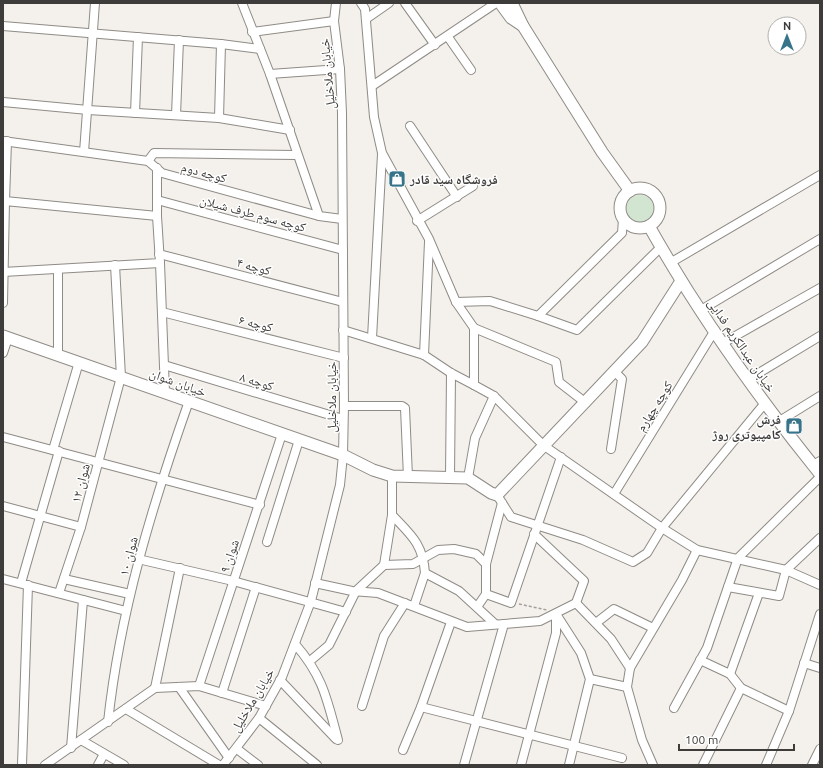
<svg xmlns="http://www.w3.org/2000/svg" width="823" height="768" viewBox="0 0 823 768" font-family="Ubuntu,'Noto Naskh Arabic',sans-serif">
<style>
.green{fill:#d2e5d1}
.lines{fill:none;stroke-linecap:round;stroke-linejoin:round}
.street-casing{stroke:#8f8b86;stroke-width:10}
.secondary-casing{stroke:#8f8b86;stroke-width:13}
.path{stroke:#a3a09c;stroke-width:1.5;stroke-dasharray:3 2;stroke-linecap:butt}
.street{stroke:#fff;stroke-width:8}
.secondary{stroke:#fff;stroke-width:11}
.labels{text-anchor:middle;stroke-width:3;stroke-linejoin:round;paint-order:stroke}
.street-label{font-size:13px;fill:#3e3c3a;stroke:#fff}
.poi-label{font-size:13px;font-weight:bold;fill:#3e3c3a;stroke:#fff;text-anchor:start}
</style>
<rect width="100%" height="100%" fill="#f4f0eb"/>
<circle class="green" cx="640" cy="209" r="14"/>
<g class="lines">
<g class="street-casing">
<g id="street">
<polyline points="242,3 270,74 319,216 342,219"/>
<polyline points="361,3 365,9 374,117 382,153 429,239 456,302 474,328 474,385 494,396 543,445 662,528 697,550 786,570 820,585"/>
<polyline points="405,3 435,45"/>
<polyline points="366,19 389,3"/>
<polyline points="3,26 221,44 260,49"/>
<polyline points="252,32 334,21"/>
<polyline points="448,37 471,70"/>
<polyline points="270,74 340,69"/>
<polyline points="372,86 496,3"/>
<polyline points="3,102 88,110 219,118 290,130"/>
<polyline points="135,113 138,37"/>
<polyline points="176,115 179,40"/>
<polyline points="219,118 221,44"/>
<polyline points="410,126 457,197"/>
<polyline points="3,141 148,161 162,173 319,216"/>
<polyline points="84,152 95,3"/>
<polyline points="148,161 154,153 297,155"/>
<polyline points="157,200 343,250"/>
<polyline points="3,201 5,201 7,141"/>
<polyline points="417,221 473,186"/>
<polyline points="159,254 343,302"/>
<polyline points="160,263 165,392"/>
<polyline points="670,263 820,175"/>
<polyline points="58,269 58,355"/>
<polyline points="3,272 160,263 157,216"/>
<polyline points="456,302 490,301 538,316 622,233 623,219"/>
<polyline points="3,303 5,201 157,216 157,168"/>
<polyline points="701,310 820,239"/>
<polyline points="162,312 344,358"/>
<polyline points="538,316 577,330 661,247"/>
<polyline points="474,328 556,362 559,382 586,403"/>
<polyline points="343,330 424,355 451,373 474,385"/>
<polyline points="372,338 382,154"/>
<polyline points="723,343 820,288"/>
<polyline points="3,353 8,338"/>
<polyline points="424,355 429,242"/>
<polyline points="164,365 343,419"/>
<polyline points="749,379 820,336"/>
<polyline points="344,406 402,406 405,408 408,477"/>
<polyline points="778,422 820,396"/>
<path d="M3 437C89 459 174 483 260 505"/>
<polyline points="611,449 622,379 615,372"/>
<polyline points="53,450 79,362"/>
<polyline points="813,465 820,461"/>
<path d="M392 476V515C411 535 423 544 425 573L459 591 495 624"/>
<polyline points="450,477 451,373"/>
<polyline points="468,478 475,438 494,396"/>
<polyline points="614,494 715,330"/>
<polyline points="497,495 511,517 583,540 633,562 647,553 662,528 765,403"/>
<polyline points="3,506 81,527"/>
<polyline points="534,534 584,581 576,603"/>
<polyline points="267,542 299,440"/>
<polyline points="138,559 233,581 346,612"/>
<polyline points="384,565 413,564 438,550 454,549 476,554 486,564"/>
<polyline points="3,579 126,611"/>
<polyline points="64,579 130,594"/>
<polyline points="21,583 59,451"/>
<polyline points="315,583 352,591 378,593 467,627 540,621 576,603 611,639 630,668"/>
<polyline points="728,587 779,596 786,570 820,538"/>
<polyline points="59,593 81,527 121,377 115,265"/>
<polyline points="486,594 511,603 561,457"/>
<polyline points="414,606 425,573"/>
<polyline points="477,607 486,594 486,564 502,503"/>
<polyline points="556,614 581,653 590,679 569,765"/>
<polyline points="596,623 614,609 653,628"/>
<path d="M295 644C323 676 327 699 338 740"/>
<polyline points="700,660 730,674 741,688 789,711"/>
<polyline points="310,661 329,645 356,591 384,565 392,515"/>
<polyline points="804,663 820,668"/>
<polyline points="730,674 759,593"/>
<polyline points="590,679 627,687"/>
<polyline points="280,680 336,739"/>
<polyline points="199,686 282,434"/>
<polyline points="179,687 229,758"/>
<polyline points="155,688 180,568"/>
<polyline points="222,693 256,587"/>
<polyline points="362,706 384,636 405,603"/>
<polyline points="421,707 622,758"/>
<polyline points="674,708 707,648 738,558 820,477"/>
<polyline points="126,709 219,765"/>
<polyline points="259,718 317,765"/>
<path d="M108 722C120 611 152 506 189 401"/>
<polyline points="81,740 124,765"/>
<polyline points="71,748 83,600"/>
<polyline points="237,749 258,765"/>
<polyline points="403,750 421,707 451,622"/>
<polyline points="22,765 28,585"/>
<polyline points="45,765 155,688 199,686 266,706"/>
<polyline points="98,765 104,754"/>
<polyline points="223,765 259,718 282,677 311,601 340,485 343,455 344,406 342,113 340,69 334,21 336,3"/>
<polyline points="464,765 504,624"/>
<polyline points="521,765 556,633 556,614"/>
<polyline points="653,765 642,740 627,687 630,668 682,580 697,550"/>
<polyline points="703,765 741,688"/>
<polyline points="766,765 789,711 820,614"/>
<polyline points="812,765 820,749"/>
</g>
</g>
<g class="secondary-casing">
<g id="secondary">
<polyline points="500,3 511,18 523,26"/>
<polyline points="512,3 523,26 602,152 630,191"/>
<circle cx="640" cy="208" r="20"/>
<path d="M649 226C698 313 757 396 820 474"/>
<polyline points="3,336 343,455 373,470 392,476 468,478 491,493 497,495 642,342 681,281"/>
</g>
</g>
<polyline class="path" points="519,604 547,610"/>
<use href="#street" class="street"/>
<use href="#secondary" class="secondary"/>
</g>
<defs>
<g id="shop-square" transform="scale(0.9)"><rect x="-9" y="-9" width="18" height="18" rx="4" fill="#37748a" stroke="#fff"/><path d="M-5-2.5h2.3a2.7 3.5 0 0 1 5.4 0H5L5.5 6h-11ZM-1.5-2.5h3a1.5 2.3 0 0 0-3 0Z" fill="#fff"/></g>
</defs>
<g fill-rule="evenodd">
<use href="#shop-square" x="397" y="179"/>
<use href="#shop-square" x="794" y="426"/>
</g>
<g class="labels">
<g class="street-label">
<text transform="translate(327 74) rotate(-95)" y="5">خیابان ملاخلیل</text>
<text transform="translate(204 172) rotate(15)" y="5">کوچه دوم</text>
<text transform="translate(253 213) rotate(15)" y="5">کوچه سوم طرف شیلان</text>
<text transform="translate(254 266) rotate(15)" y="5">کوچه ۴</text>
<text transform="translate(256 323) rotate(14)" y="5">کوچه ۶</text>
<text transform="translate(742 345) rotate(56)" y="5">خیابان عبدالکریم فدایی</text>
<text transform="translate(257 381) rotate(17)" y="5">کوچه ۸</text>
<text transform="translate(178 382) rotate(20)" y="5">خیابان شوان</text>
<text transform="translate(331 397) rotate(-90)" y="5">خیابان ملاخلیل</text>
<text transform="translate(654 406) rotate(-58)" y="5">کوچه چهارم</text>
<text transform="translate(80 483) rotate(-75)" y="5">شوان ۱۲</text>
<text transform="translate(128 556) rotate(-75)" y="5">شوان ۱۰</text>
<text transform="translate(229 556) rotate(-71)" y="5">شوان ۹</text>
<text transform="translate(252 700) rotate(-59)" y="5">خیابان ملاخلیل</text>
</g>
<g class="poi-label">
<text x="410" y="184">فروشگاه سید قادر</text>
<text x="781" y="424" text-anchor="end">فرش<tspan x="781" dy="15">کامپیوتری روژ</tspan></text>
</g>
</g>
<rect width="823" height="768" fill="none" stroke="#3e3c3a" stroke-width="8"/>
<g transform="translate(787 36)"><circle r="19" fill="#ffffff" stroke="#b2b1b0"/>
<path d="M0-3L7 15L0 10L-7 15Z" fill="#37748a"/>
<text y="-6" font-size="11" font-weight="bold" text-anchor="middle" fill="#3e3c3a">N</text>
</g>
<path d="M679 744v6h115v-6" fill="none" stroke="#3e3c3a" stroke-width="2"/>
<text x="685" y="744" font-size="12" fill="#3e3c3a" stroke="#ffffff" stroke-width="3" paint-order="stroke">100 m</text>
</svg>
